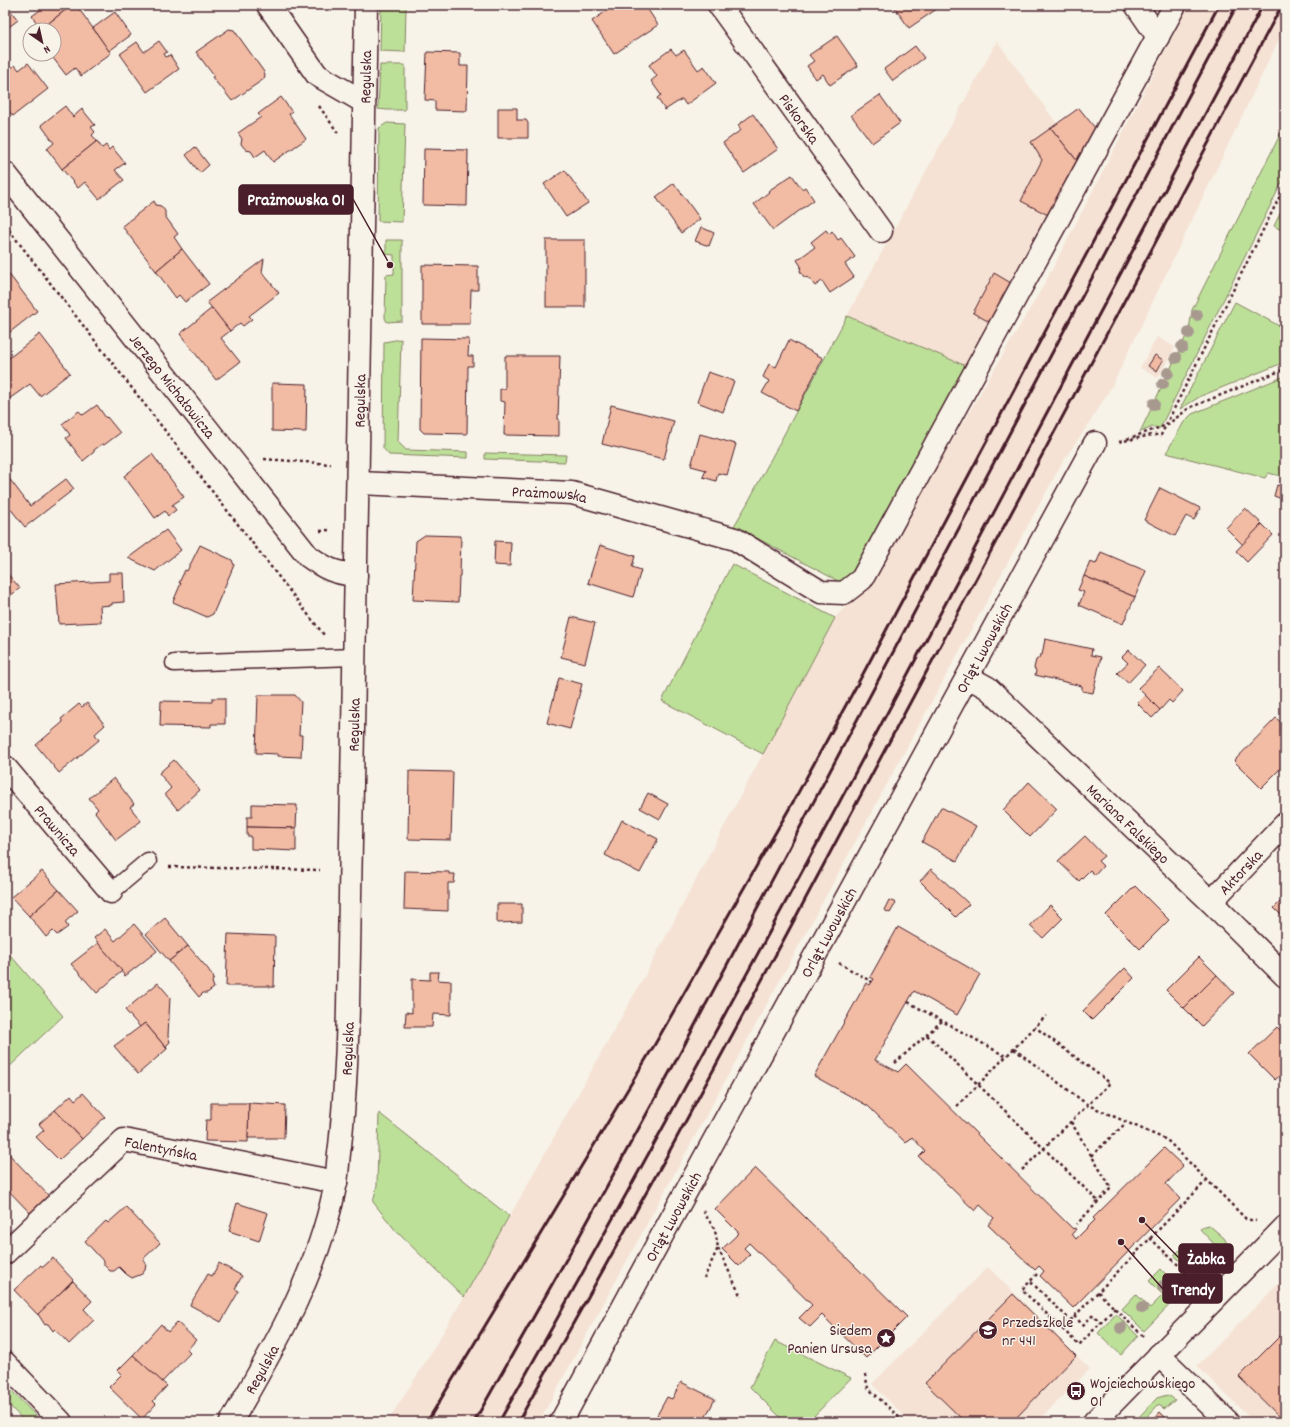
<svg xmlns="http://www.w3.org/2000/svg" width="1290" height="1427" viewBox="0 0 1290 1427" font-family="Dekko,sans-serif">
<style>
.built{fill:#f5e2d4}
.green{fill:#bde099;stroke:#848062}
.building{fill:#f1bba4;stroke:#4a1f2b}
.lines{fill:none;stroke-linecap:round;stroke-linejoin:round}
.lane-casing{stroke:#4a1f2b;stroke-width:19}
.street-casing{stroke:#4a1f2b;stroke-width:25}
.secondary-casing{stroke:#4a1f2b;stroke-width:25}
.path{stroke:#4a1f2b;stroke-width:2.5;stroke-dasharray:3 3;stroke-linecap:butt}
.lane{stroke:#f7f3e8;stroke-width:16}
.street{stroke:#f7f3e8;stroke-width:22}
.secondary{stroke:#f7f3e8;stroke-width:22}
.rail{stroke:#4a1f2b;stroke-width:3}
.tree{fill:#a8998f}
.labels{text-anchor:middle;stroke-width:3;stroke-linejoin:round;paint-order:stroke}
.street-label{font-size:16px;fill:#4a1f2b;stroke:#f7f3e8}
.poi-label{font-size:16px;fill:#4a1f2b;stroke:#f7f3e8;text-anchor:start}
.leader{fill:none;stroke:#4a1f2b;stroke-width:1.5}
.callout-dot{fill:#4a1f2b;stroke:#f7f3e8;stroke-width:1.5}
.callout{fill:#4a1f2b;stroke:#4a1f2b;stroke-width:1.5}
.callout-label{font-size:17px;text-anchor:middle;font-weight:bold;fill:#fff}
</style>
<rect width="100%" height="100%" fill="#f7f3e8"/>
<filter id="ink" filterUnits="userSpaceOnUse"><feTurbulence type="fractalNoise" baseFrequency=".025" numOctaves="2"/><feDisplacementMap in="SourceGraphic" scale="8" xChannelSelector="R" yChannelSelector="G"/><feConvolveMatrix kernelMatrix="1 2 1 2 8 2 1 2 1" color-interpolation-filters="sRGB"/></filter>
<g filter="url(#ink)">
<g class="built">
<polygon points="1189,5 1285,5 1285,27 1113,384 1092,419 1062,463 539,1422 387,1422 423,1366 464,1297 649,968 835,618 872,577 1044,285"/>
<polygon points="997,41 1057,124 1051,128 1078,162 971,368 847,316"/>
<polygon points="1157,337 1175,347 1158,378 1140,368"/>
<polygon points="988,1267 1090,1369 1037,1422 910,1422 872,1384"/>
<polygon points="1285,1277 1285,1422 1254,1422 1197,1366"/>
</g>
<g class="green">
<polygon points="381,5 406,5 405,52 380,51"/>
<polygon points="380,65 405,65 405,110 387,110 378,109"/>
<polygon points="387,123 405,124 402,222 378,221 379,128"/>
<polygon points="1285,125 1285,176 1160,428 1153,427 1140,432 1189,330 1192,310"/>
<polygon points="1285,204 1285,232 1274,226"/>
<polygon points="386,240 402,240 402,321 387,322 385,318 386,275 394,274 394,255 386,254"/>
<polygon points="1235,302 1285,329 1285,362 1201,396 1180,409"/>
<polygon points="847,316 971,368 863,564 840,582 734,526 747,504"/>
<polygon points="401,339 398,442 406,450 468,452 468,458 389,455 383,448 384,342"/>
<polygon points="1285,376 1285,477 1268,473 1265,478 1166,453 1184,422 1192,414"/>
<polygon points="485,453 566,455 565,462 485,459"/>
<polygon points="732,564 835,618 763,754 662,701"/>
<polygon points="5,949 63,1016 5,1071"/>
<polygon points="379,1113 509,1216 464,1297 396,1231 373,1202 377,1185"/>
<polygon points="1209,1225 1224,1238 1228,1245 1197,1277 1174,1255 1180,1250 1195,1263 1214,1244 1200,1229 1205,1226"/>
<polygon points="1161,1269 1174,1283 1182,1275 1190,1284 1144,1331 1122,1309 1136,1294 1150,1308 1163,1295 1149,1281"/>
<polygon points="1116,1314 1138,1336 1121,1355 1098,1333"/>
<polygon points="775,1341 851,1378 808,1422 785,1422 750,1387"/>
<polygon points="5,1384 42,1422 25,1422 5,1401"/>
<polygon points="1167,1395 1171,1397 1175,1400 1164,1409 1159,1404 1142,1422 1134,1422 1157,1398"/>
</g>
<g class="building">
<polygon points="5,5 6,5 18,20 5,30"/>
<polygon points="47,5 72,5 41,29 32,16"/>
<polygon points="72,5 76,5 111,53 81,76 75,68 66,75 50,54 54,54 54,51 57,49 54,45 54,30 42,30 41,29"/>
<polygon points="615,5 645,5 658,25 614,54 592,21"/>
<polygon points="893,5 940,5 941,6 909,28"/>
<polygon points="115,12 131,35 109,51 93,28"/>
<polygon points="229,29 234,30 264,72 265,75 264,79 232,101 221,87 220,87 212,77 214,76 196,52"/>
<polygon points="837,36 858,66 830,85 823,74 816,79 807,66 814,61 809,55"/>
<polygon points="159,41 167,52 164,54 166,57 170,55 179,69 147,92 120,54 137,42 144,52"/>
<polygon points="915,46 924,58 893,81 884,69"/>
<polygon points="671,49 676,55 684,50 698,70 704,66 716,83 686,105 682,99 665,110 657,98 661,95 651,81 657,76 649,65"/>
<polygon points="427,52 460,53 460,66 468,66 467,111 435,110 435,101 425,100"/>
<polygon points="28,63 48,89 13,116 5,106 5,73 15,65 19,70"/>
<polygon points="880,95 900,123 872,143 851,115"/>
<polygon points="281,97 292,112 289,114 306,139 273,162 265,150 255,157 251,151 246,150 241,144 242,139 238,133 261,117 258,114"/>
<polygon points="65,106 73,117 82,109 95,125 91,127 95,132 92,135 97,141 62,169 47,149 54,143 41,125"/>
<polygon points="498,108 517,108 517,120 526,120 528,123 528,138 498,138"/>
<polygon points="1079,108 1095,128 1078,162 1051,128"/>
<polygon points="753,114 778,149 744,173 723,143 741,130 738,125"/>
<polygon points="1051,128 1078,162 1050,216 1021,201 1042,160 1031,142"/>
<polygon points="97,141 102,148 106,145 109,150 112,147 125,163 115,170 124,180 99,199 85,182 78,188 62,169"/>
<polygon points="195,147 209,165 200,173 186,155"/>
<polygon points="424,149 468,150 467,206 423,205"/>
<polygon points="565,170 588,203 566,217 544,184"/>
<polygon points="792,175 802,189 805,187 814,200 773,230 754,204 769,192 768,191"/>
<polygon points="674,183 700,219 681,233 656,197"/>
<polygon points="154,201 156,205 161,206 165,211 165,216 178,234 174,237 182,249 156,271 122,226"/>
<polygon points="701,227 714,233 709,246 695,241"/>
<polygon points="826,230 829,234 832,231 838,240 841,238 855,257 845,264 854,277 830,293 822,281 815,286 809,278 804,277 800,271 801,266 797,260 815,247 811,242"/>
<rect x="546" y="240" width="39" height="67"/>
<polygon points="182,249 209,284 185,302 179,295 176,298 156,271"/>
<polygon points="264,259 262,272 279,293 249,316 252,319 243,326 240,323 230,331 207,302"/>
<polygon points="422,265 478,266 478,290 471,290 470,324 422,324"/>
<polygon points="5,269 37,311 5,336"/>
<polygon points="994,273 1016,286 995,325 973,313"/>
<polygon points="212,308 230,331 221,338 240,362 216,380 180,334"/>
<polygon points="40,334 70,373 40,396 30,384 9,399 7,395 5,397 5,361"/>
<polygon points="421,338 469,339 468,356 473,356 473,366 468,366 467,434 428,433 424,433 420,429"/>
<polygon points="789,340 823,358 796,411 762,393 769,381 763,377 769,364 776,367"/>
<polygon points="1155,355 1163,360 1157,371 1148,366"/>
<polygon points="505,356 560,356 558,419 559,419 559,436 504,435 505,402 500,401 500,389 505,389"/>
<polygon points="708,372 734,381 723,412 697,402"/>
<polygon points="272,383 307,384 306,432 272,431"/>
<polygon points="97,405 106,418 107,417 120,433 104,445 102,444 94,450 94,452 83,461 66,438 70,435 62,424 79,411 83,415"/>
<polygon points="611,405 674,421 664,459 602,444"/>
<polygon points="700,434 736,444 727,475 718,473 716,481 703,477 706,470 691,466"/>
<polygon points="152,454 184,497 172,505 176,510 168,516 165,511 155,518 124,476"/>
<polygon points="5,473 30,506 66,479 74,489 25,527 5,502"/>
<polygon points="1277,485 1285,487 1285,500 1274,496"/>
<polygon points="1160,488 1200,508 1194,520 1186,516 1175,536 1144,520"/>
<polygon points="1245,508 1262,524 1243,545 1226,528"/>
<polygon points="1262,524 1273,535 1247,562 1236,551"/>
<polygon points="166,530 181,550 155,571 128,558"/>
<polygon points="425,535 461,536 460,576 459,576 458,602 413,600 416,541"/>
<polygon points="495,541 511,542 510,566 494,565"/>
<polygon points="200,545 232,560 234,565 213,614 207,617 173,602 181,583 179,583 185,570 187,571"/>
<polygon points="600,545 635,556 632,567 641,570 633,597 588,583"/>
<polygon points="1101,552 1146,571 1135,597 1084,576 1090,562 1096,564"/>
<polygon points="5,571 20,588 5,600"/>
<polygon points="109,573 123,573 124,602 112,603 112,605 100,606 101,622 59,624 56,584 109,581"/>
<polygon points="1084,576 1135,597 1123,624 1079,605 1084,592 1078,590"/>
<polygon points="571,617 595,623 585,663 561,657"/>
<polygon points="1045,639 1092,649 1091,655 1101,657 1093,693 1082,691 1082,686 1035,675 1036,671 1034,668 1036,660 1039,658 1040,655 1042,655"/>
<polygon points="1129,650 1145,665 1128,683 1117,673 1128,663 1122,657"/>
<polygon points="1159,668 1183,691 1172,703 1169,700 1160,710 1138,688"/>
<polygon points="559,678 582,684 570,729 547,723"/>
<polygon points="258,695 295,695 301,702 299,735 302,735 301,757 278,756 278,754 256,753"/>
<polygon points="1145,695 1160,710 1152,718 1137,703"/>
<polygon points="212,698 225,698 225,724 211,724 211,727 160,726 161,701 212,702"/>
<polygon points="87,703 105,725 95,734 99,740 59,773 36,745 63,722 61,719 79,704 82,707"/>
<polygon points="1276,718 1285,726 1285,764 1261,788 1234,761"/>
<polygon points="174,760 200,790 178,810 165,794 171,788 159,773"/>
<polygon points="409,771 453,772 451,840 408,839"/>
<polygon points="114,778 134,804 130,807 141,821 116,840 95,812 98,809 89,798"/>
<polygon points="1029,782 1057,809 1030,837 1003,810"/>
<polygon points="648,793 668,804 660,819 640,808"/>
<polygon points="252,804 297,805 296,828 247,827 247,817 252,817"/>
<polygon points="941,807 976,826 957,861 922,842"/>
<polygon points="622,820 658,839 640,873 605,855"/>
<polygon points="247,827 296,828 296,851 251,849 251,836 247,836"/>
<polygon points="1085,836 1104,856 1098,861 1103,866 1095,875 1090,870 1079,881 1058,861"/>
<polygon points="931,869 969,904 956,917 920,881"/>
<polygon points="42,871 59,890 29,916 11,897"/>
<polygon points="405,871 449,872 449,874 455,874 454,883 448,883 448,911 404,909"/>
<polygon points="1135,886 1169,920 1140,949 1106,915"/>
<polygon points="59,890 78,911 65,922 68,927 57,935 53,931 46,937 29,916"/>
<polygon points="1285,897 1285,919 1274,908"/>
<polygon points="889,900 896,903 890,913 884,910"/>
<polygon points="497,904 522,904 522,922 497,923"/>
<polygon points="1050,905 1063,918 1043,938 1030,926"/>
<polygon points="165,918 188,946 169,961 146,934"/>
<polygon points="134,924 157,951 125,976 94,938 105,929 115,941"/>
<polygon points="898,927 980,974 957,1015 914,991 875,1060 898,1072 906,1064 1073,1229 1074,1228 1076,1229 1072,1234 1076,1239 1095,1220 1093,1218 1164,1148 1183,1166 1166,1184 1180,1199 1073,1308 1040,1276 1044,1271 1039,1266 1035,1270 988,1225 994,1218 980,1205 975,1211 919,1157 925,1151 912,1137 906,1143 868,1106 814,1076 866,983 870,985 874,979 870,977"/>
<polygon points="228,934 275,936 274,987 269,987 269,986 226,986"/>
<polygon points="98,943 122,971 97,993 71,964"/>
<polygon points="188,946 208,969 214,978 212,982 214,988 207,993 203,993 199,997 169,961"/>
<polygon points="1199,957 1217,975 1184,1008 1166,990"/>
<polygon points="1125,968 1134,978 1092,1020 1083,1011"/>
<polygon points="430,972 439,972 438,980 451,981 451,1015 433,1014 432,1027 405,1027 406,1012 412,1013 412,979 430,980"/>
<polygon points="1217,975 1234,993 1202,1026 1184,1008"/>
<polygon points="158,983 170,997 168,1036 170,1042 166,1046 167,1049 145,1023 140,1027 125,1010"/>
<polygon points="145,1023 167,1049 138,1074 114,1046"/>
<polygon points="1277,1027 1285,1035 1285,1071 1275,1080 1249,1054"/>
<polygon points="83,1093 105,1117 82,1139 55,1110 71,1095 75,1100"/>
<polygon points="211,1103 249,1103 248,1142 205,1141 206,1120 211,1120"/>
<polygon points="249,1103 285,1105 284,1138 248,1138"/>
<polygon points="55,1110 82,1139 59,1160 36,1137 44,1130 39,1124"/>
<polygon points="5,1150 50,1197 32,1215 5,1187"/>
<polygon points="755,1168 907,1317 866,1358 822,1315 810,1327 799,1318 812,1305 749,1243 744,1248 750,1254 739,1266 722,1249 739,1233 715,1209"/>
<polygon points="237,1203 268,1213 259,1241 229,1231"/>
<polygon points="126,1207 160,1243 143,1259 146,1264 145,1270 142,1274 132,1278 126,1274 119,1267 114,1271 110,1271 104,1265 104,1262 85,1241 106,1221 108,1223"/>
<polygon points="53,1258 73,1280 38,1315 14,1290 41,1265 43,1267"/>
<polygon points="219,1263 242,1276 235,1289 239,1291 221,1322 190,1305 208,1274 212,1276"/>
<polygon points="73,1281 92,1301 84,1309 94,1320 69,1344 55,1329 53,1331 48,1324 45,1325 38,1314"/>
<polygon points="1013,1294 1076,1356 1012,1422 965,1422 925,1383"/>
<polygon points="177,1322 196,1340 187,1350 190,1353 162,1382 133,1355 161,1324 168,1332"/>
<polygon points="1285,1331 1285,1422 1239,1377"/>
<polygon points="133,1355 167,1386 153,1401 156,1404 142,1419 109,1387 122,1374 118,1370"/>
<polygon points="681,1382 715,1399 703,1422 661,1422 655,1419 667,1397 672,1399"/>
<polygon points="1160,1412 1170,1422 1151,1422"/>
</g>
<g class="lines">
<g class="lane-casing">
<g id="lane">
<polyline points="174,663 355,657"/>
<polyline points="111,892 148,861"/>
</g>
</g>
<g class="street-casing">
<g id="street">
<polyline points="268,5 317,75 364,102"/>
<path id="s1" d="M719 5 881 231"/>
<polyline points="1136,5 1158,37"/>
<path id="s2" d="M5 173 308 556C326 569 334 573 356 575"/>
<path id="s3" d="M359 483 572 493 735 539 821 592 844 593 862 579 1175 5"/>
<path id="s4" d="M968 677 988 688 1211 902 1285 976"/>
<path id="s5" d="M5 767 111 892"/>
<path id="s6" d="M1211 902 1285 824"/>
<path id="s7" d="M5 1253 124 1140 336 1182"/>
<polyline points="1159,1355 1228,1422"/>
<path id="s8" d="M561 1422 647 1263 1095 443"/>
</g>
</g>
<g class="secondary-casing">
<g id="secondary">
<polyline points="5,1363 61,1422"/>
<path id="s9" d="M231 1422C275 1346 320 1269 336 1182 338 1170 338 1157 340 1146 345 1099 347 1053 348 1007L366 5"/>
<polyline points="1094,1422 1285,1227"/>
</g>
</g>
<g class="path">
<polyline points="319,106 338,133"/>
<polyline points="5,225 324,635"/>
<polyline points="1127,439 1167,425 1189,408 1285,369"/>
<polyline points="1119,442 1152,435 1161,435 1285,186"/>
<polyline points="264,459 331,464"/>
<polyline points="320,531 329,530"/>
<polyline points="169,867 320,870"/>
<polyline points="839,963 872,982"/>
<polyline points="908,1002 1007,1057"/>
<polyline points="927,1035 1098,1201"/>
<polyline points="1014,1049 1088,1105 1167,1140 1246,1219 1256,1221"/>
<polyline points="895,1063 942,1021"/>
<polyline points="957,1106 1046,1016"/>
<polyline points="1071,1122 1111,1188 1077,1224"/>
<polyline points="1091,1156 1126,1123"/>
<polyline points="1022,1170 1110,1083 1035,1027"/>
<polyline points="703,1211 715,1230 718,1248 704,1278"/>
<polyline points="1150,1238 1196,1282"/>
<polyline points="718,1248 741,1297"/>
<polyline points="1037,1274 1022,1290 1079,1345 1115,1308"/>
<polyline points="1031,1282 1070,1320"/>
<polyline points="1074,1316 1083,1325 1093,1315 1101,1323"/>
<polyline points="1062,1329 1098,1292"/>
<polyline points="1143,1336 1098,1292 1206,1181"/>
<polyline points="865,1374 868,1388 904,1422"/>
</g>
<use href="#lane" class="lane"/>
<use href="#street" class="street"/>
<use href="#secondary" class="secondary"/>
<g class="rail">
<polyline points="427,1422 655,1044 793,802 864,672 1219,5"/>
<polyline points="474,1422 580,1235 678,1057 1237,5"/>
<path d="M499 1422C763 955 1011 479 1263 5"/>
<polyline points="518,1422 669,1152 783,941 1282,5"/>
</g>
</g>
<g class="tree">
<circle cx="1197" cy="315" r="6"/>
<circle cx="1189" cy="333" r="6"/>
<circle cx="1182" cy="347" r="6"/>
<circle cx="1176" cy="358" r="6"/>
<circle cx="1168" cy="373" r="6"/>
<circle cx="1163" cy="384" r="6"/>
<circle cx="1154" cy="404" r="6"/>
<circle cx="1163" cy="1286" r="6"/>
<circle cx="1142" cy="1308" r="6"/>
<circle cx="1121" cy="1328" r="6"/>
</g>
</g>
<defs>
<g id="school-disc" transform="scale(1)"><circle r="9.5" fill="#4a1f2b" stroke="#f7f3e8"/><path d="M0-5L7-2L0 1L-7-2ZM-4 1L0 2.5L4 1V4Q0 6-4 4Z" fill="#fff"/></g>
<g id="sight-disc" transform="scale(1)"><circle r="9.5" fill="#4a1f2b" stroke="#f7f3e8"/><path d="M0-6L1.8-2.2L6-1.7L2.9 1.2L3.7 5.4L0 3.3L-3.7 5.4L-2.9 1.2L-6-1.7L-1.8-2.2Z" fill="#fff"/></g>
<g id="bus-disc" transform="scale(1)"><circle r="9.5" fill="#4a1f2b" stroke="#f7f3e8"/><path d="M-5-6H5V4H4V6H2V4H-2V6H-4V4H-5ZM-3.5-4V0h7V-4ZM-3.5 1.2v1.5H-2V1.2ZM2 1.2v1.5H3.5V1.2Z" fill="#fff"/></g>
</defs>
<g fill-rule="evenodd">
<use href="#school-disc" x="988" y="1330"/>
<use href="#sight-disc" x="886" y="1338"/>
<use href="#bus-disc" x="1076" y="1391"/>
</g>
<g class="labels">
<g class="street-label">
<text dy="6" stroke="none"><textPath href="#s9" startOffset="1369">Regulska</textPath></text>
<text dy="6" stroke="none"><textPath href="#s1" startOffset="139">Piskorska</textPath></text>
<text dy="6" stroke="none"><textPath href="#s2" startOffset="271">Jerzego Michałowicza</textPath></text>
<text dy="6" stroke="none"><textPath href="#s9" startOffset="1045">Regulska</textPath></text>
<text dy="6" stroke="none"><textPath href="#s3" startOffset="191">Prażmowska</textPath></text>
<text dy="6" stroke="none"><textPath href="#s8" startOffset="882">Orląt Lwowskich</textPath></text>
<text dy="6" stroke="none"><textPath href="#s9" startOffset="721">Regulska</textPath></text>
<text dy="6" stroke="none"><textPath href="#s4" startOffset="218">Mariana Falskiego</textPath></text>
<text dy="6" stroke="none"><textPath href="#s5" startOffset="82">Prawnicza</textPath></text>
<text dy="6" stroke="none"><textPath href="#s6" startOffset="42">Aktorska</textPath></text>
<text dy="6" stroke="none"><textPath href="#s8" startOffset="558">Orląt Lwowskich</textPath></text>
<text dy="6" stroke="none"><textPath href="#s9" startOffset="397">Regulska</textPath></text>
<text dy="6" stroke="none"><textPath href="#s7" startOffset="202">Falentyńska</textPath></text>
<text dy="6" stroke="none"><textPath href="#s8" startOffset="234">Orląt Lwowskich</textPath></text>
<text dy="6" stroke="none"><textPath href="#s9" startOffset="61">Regulska</textPath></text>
</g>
<g class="poi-label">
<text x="1002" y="1327">Przedszkole<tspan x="1002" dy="18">nr 441</tspan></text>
<text x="872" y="1335" text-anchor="end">Siedem<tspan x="872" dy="18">Panien Ursusa</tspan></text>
<text x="1090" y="1388">Wojciechowskiego<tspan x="1090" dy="18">01</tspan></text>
</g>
</g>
<path class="leader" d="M390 265L353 199M1142 1220L1179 1258M1121 1242L1163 1289"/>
<g class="callout-dot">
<circle cx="390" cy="265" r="4"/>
<circle cx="1142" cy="1220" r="4"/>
<circle cx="1121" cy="1242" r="4"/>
</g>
<g class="callout">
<rect x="239" y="185" width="114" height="29" rx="4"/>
<rect x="1179" y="1244" width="54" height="29" rx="4"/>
<rect x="1163" y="1274" width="59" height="29" rx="4"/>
</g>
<g class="callout-label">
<text x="296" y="205">Prażmowska 01</text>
<text x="1206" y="1264">Żabka</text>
<text x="1193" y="1295">Trendy</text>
</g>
<rect width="1290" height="1427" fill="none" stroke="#f7f3e8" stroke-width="20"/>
<rect x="10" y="10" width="1270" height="1407" fill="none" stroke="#4a1f2b" stroke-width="1.5" filter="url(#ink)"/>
<g transform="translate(42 42) rotate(146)"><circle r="19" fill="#f7f3e8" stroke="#b29e9c"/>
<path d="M0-3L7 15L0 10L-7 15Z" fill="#4a1f2b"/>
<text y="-6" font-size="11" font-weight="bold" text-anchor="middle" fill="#4a1f2b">N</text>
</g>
</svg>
